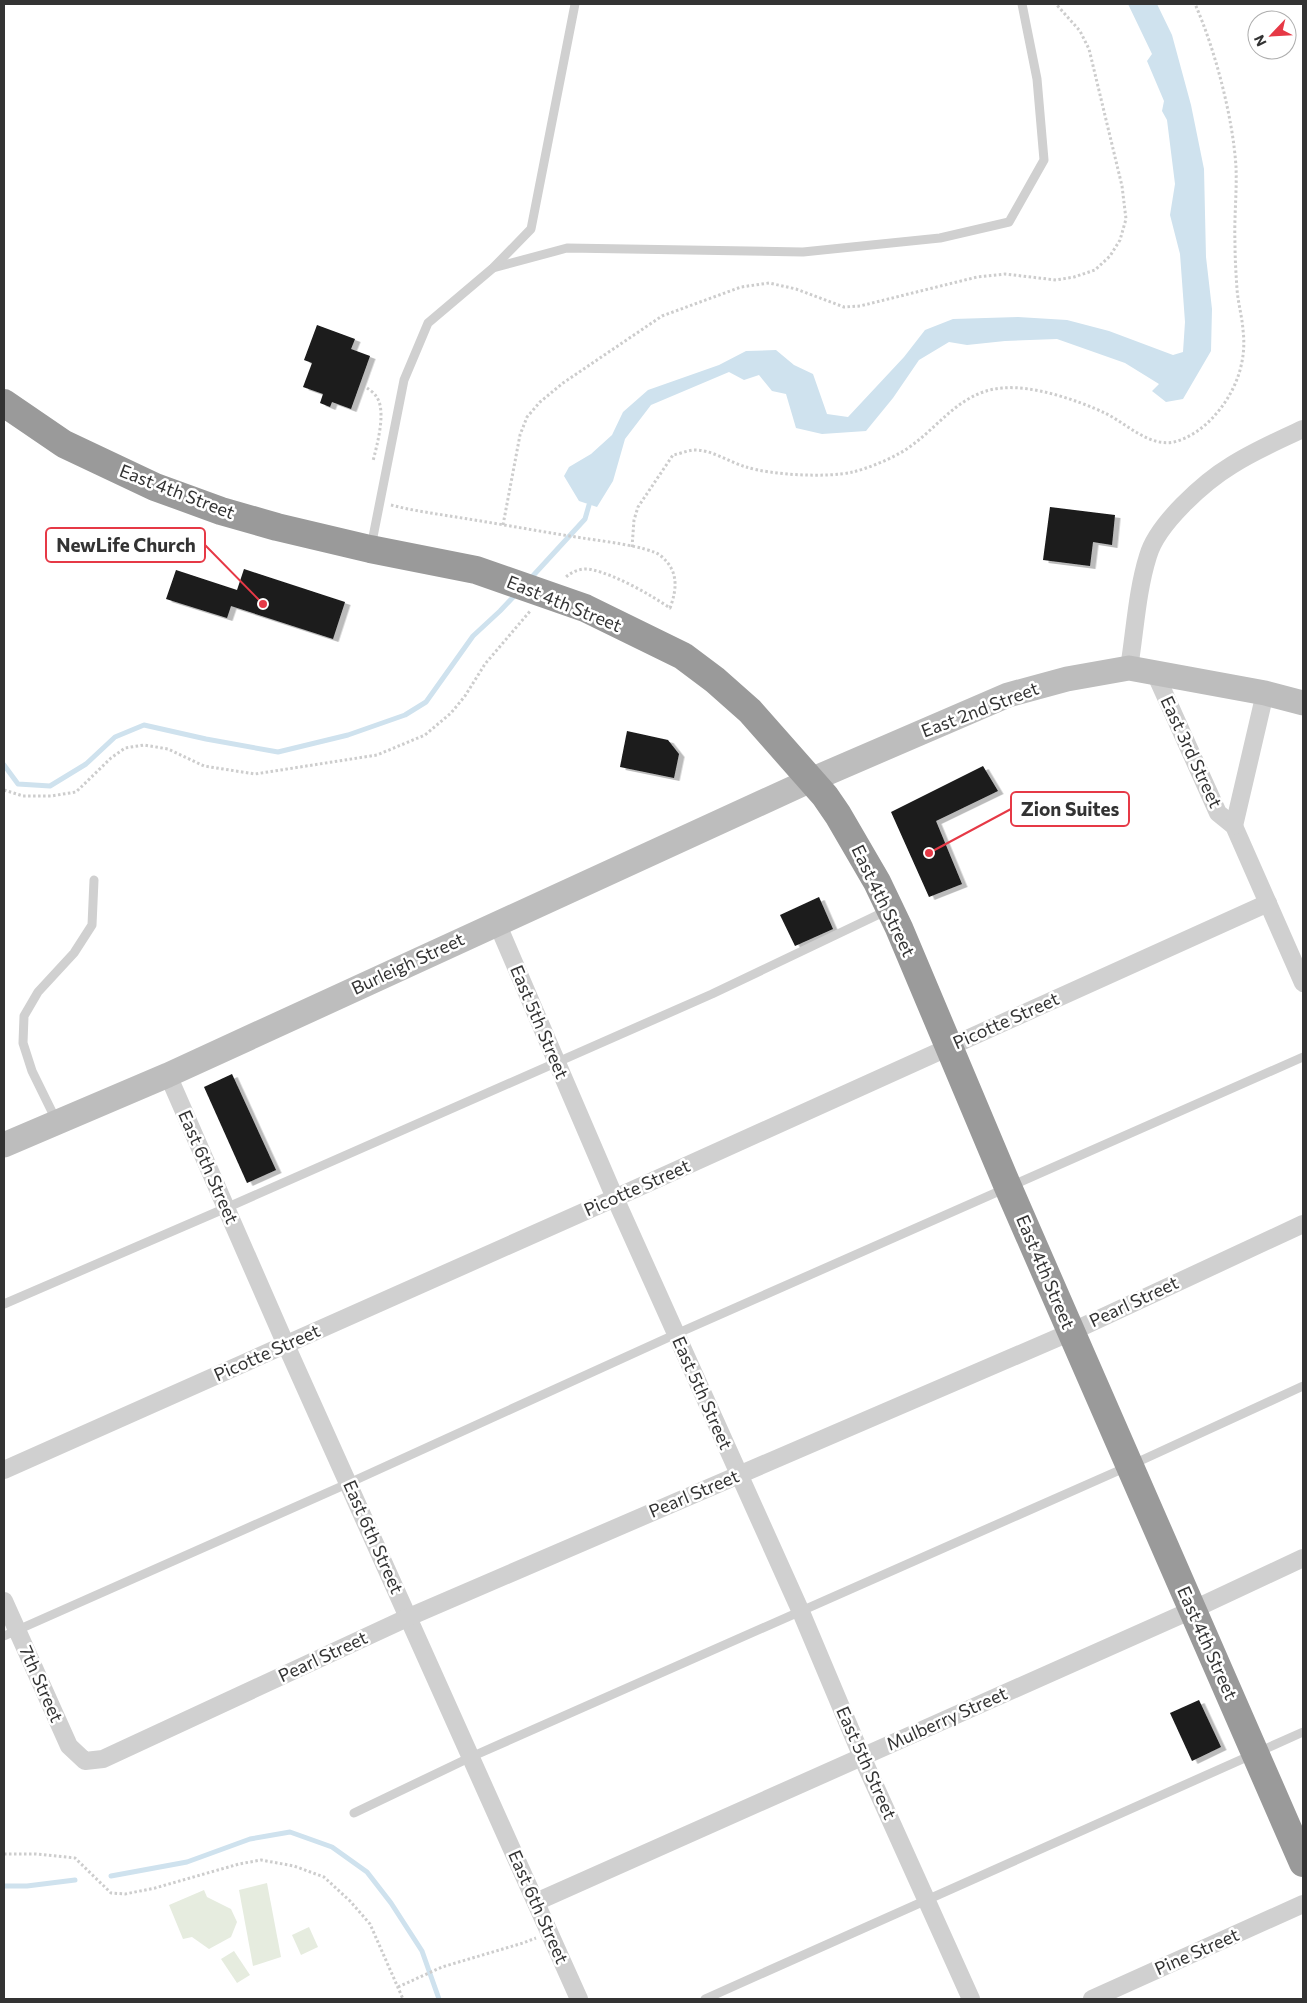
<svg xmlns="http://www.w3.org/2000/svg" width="1307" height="2003" viewBox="0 0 1307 2003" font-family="Commissioner,sans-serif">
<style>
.green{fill:#e6ecdf}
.water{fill:#cfe2ee}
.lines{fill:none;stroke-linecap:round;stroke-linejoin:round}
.stream{stroke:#cfe2ee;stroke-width:5}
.building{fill:#1a1a1a;filter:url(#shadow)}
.path{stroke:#cdcdcd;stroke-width:3;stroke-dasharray:2.5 2.5;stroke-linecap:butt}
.lane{stroke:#d0d0d0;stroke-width:9}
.street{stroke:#d0d0d0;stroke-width:18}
.secondary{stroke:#bdbdbd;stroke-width:25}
.highway{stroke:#9a9a9a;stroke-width:28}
.labels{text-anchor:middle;stroke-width:5;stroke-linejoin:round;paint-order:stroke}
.street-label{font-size:18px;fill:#333;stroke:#fff}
.leader{fill:none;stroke:#e63946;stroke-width:2}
.callout-dot{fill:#e63946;stroke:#fff;stroke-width:2}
.callout{fill:#fff;stroke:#e63946;stroke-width:2}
.callout-label{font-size:19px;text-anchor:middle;font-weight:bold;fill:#333}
</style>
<defs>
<filter id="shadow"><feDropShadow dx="5.5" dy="3" stdDeviation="0" flood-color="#0004"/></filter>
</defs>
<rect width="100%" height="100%" fill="#fff"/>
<g class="green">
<polygon points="267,1883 281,1957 253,1966 239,1890"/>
<polygon points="204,1890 207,1897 231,1909 237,1922 231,1937 209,1949 192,1937 183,1939 169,1905"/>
<polygon points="309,1927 318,1947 301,1955 292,1935"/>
<polygon points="234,1951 250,1975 237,1983 221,1959"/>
</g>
<polygon class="water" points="1128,4 1157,4 1172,35 1191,105 1204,169 1206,257 1212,309 1211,351 1183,399 1166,402 1152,391 1159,384 1125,363 1057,339 1005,341 967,345 949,342 919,360 893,398 866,431 822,434 796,428 786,394 772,391 759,375 744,380 729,372 651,405 625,439 613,481 597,507 579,501 564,476 569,467 591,454 612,435 623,412 648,390 719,365 746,351 776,350 794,365 813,374 827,414 848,417 904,357 925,330 953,319 1018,317 1067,320 1109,331 1173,355 1183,352 1185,322 1180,254 1170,215 1175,184 1167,120 1162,111 1164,101 1147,61 1152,54"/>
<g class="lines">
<g class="stream">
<polyline points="530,579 585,519 589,505"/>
<polyline points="4,765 18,784 50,786 86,764 115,737 144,725 206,739 278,752 348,735 405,715 426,702 473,636 500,611 518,592"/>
<polyline points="111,1876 187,1862 250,1839 290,1832 332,1847 367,1872 391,1903 422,1951 439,1999"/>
<polyline points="4,1886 27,1886 75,1880"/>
</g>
</g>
<g class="building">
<polygon points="317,325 355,339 351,349 370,356 351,409 332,402 330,407 320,403 323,394 303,387 312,363 304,360"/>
<polygon points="1050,507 1115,515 1112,545 1093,542 1090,566 1043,560"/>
<polygon points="244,569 345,602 333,639 231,606 227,618 166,599 176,570 237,590"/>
<polygon points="627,731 668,740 679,754 674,778 620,767"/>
<polygon points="983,766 998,791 936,821 962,884 929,897 891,812"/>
<polygon points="819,897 833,929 795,946 780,915"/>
<polygon points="232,1074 276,1170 247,1183 204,1087"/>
<polygon points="1199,1700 1221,1747 1192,1761 1170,1713"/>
</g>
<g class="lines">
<g class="path">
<path d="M367 388C370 390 374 393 376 396 387 410 377 445 373 461"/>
<path d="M391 505C414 511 438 514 462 518 500 524 538 531 576 537 593 540 650 546 661 556 679 571 677 589 670 608 651 595 616 575 593 570 583 567 572 571 565 578"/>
<polyline points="503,525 520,435 527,417 540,402 563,383 662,316 741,287 769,283 796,289 844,307 860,306 977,277 1005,274 1056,280 1074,277 1095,270 1110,256 1120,240 1126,219 1122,186 1089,49 1080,31 1056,4"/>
<path d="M632 547 634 520 638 507 673 455C679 454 686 451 693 450 711 449 729 462 746 467 771 475 827 478 853 472 868 468 886 461 900 453 936 433 956 392 1002 388 1033 385 1077 400 1105 413 1127 424 1149 447 1174 442 1190 438 1205 427 1216 414 1236 391 1247 361 1243 330 1242 316 1238 303 1237 289 1236 274 1235 259 1235 243 1234 218 1237 192 1236 167 1233 118 1215 49 1195 4"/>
<polyline points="4,790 23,796 51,796 76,792 111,758 125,748 144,745 168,749 204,766 255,774 377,755 425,735 451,713 465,696 485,664 531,610"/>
<polyline points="4,1854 36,1854 75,1858 111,1893 125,1894 155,1888 239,1864 261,1860 294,1866 324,1877 350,1901 370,1924 403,1999"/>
<polyline points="398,1987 442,1967 523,1943 536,1938"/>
</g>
<g class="lane">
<polyline points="493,268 567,248 803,252 940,238 1009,222 1044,160 1037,79 1022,4"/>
<polyline points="371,547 404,380 428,323 493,268 531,229 575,4"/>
<polyline points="57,1122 32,1071 23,1043 24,1016 38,992 74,953 92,925 94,880"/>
<polyline points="4,1304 226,1208 712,994 888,910"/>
<polyline points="4,1636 349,1483 676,1334 1303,1057"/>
<polyline points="354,1813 471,1757 1129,1466 1303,1386"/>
<polyline points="705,1999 1303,1732"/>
</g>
<g class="street">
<path d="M1129 668C1135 631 1137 591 1148 556 1157 524 1204 482 1232 465 1254 451 1279 440 1303 429"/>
<polyline points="1155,673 1218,813 1234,826 1303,983"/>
<polyline points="1234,826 1265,693"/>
<polyline points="497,923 615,1198 801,1612 862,1757 971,1999"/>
<polyline points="168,1075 286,1345 579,1999"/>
<polyline points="4,1470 615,1198 1268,903"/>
<polyline points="4,1601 69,1746 85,1761 103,1759 409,1617 1071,1332 1303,1224"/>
<polyline points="536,1902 1192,1610 1303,1558"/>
<polyline points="1092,1999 1303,1904"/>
</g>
<polyline class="secondary" points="4,1145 168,1075 811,780 1008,695 1067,679 1129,668 1265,693 1303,703"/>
<polyline class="highway" points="4,403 64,444 155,487 221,511 277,527 370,549 476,570 585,608 683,656 715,680 750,711 825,796 838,815 877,882 899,928 1008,1187 1303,1863"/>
</g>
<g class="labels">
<g class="street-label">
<text transform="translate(177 492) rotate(21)" y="6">East 4th Street</text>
<text transform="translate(564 604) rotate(22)" y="6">East 4th Street</text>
<text transform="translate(980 710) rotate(-21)" y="6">East 2nd Street</text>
<text transform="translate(1191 752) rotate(65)" y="6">East 3rd Street</text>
<text transform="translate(883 901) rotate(64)" y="6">East 4th Street</text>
<text transform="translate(408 964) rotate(-25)" y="6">Burleigh Street</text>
<text transform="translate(1006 1021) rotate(-24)" y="6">Picotte Street</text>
<text transform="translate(539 1022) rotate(67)" y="6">East 5th Street</text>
<text transform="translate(208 1167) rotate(66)" y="6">East 6th Street</text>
<text transform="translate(637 1188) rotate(-24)" y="6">Picotte Street</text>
<text transform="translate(1045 1272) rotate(67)" y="6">East 4th Street</text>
<text transform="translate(1134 1302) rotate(-25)" y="6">Pearl Street</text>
<text transform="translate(267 1353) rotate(-24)" y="6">Picotte Street</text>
<text transform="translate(702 1393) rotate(66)" y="6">East 5th Street</text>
<text transform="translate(694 1494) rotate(-23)" y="6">Pearl Street</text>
<text transform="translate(373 1537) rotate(66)" y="6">East 6th Street</text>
<text transform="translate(1207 1643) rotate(66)" y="6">East 4th Street</text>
<text transform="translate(323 1657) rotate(-25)" y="6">Pearl Street</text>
<text transform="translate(41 1684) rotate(66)" y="6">7th Street</text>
<text transform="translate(947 1719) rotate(-24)" y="6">Mulberry Street</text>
<text transform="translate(866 1763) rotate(66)" y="6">East 5th Street</text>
<text transform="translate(538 1907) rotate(66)" y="6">East 6th Street</text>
<text transform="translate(1197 1952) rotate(-24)" y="6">Pine Street</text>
</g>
</g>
<path class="leader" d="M263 604L205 545M929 853L1011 809"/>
<g class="callout-dot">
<circle cx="263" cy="604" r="5"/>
<circle cx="929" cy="853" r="5"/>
</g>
<g class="callout">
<rect x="46" y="528" width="159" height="34" rx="5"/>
<rect x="1011" y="792" width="118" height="34" rx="5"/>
</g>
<g class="callout-label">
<text x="126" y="552">NewLife Church</text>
<text x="1070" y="816">Zion Suites</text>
</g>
<rect width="1307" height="2003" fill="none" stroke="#333333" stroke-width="10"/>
<g transform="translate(1272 35) rotate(245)"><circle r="24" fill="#ffffff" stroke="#adadad"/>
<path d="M0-4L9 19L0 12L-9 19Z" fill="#e63946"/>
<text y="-8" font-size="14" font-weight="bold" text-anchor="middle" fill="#333333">N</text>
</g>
</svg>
